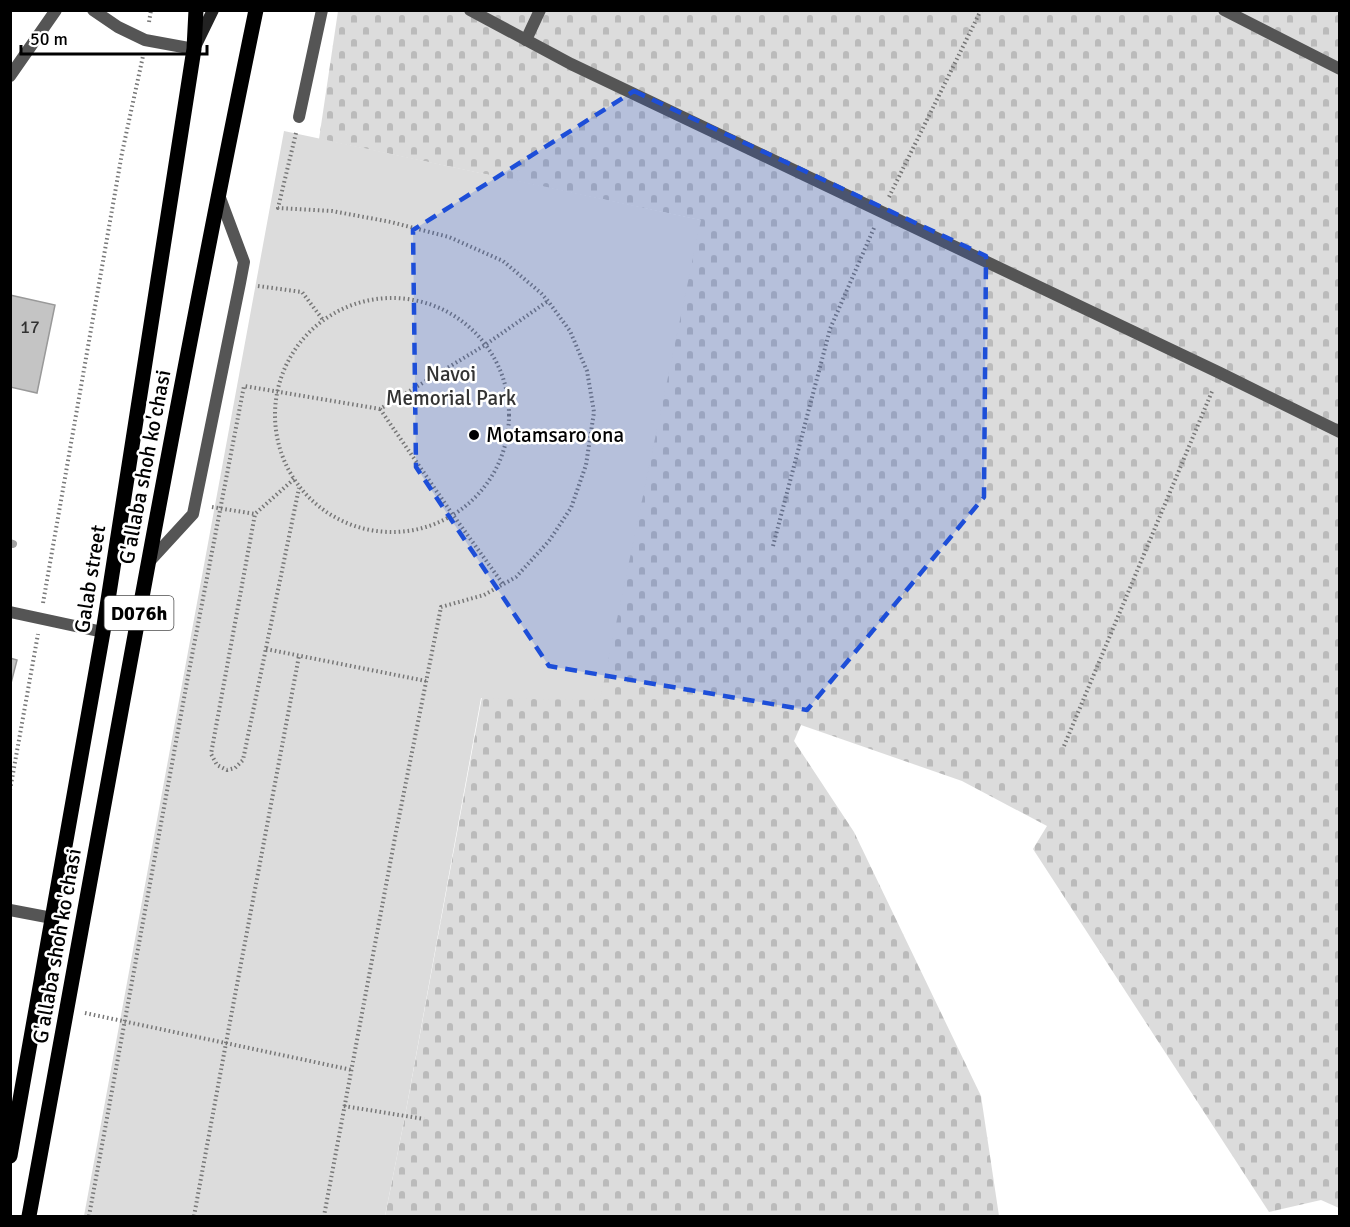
<svg xmlns="http://www.w3.org/2000/svg" width="1350" height="1227" viewBox="0 0 1350 1227" font-family="Signika,sans-serif">
<style>
.cemetery{fill:url(#cemetery-stones)}
.park{fill:#dcdcdc}
.lines{fill:none;stroke-linecap:round;stroke-linejoin:round}
.stream{stroke:#a3a3a3;stroke-width:8}
.building{fill:#c4c4c4;stroke:#999;stroke-width:1.5}
.path{stroke:#777;stroke-width:4;stroke-dasharray:1.5 3;stroke-linecap:butt}
.lane{stroke:#555;stroke-width:12}
.street{stroke:#555;stroke-width:12}
.secondary{stroke:#222;stroke-width:12}
.primary{stroke:#000;stroke-width:15}
.marked{fill:#1d4ed8;fill-opacity:0.2;stroke:#1d4ed8;stroke-width:4.5;stroke-dasharray:12 8;stroke-linejoin:round}
.poi-dot{fill:#000;stroke:#fff;stroke-width:2}
.labels{text-anchor:middle;stroke-width:5;stroke-linejoin:round;paint-order:stroke}
.number-label{font-size:18px;fill:#313131}
.shield{fill:#fff;stroke:#4c4c4c;stroke-width:1.5}
.shield-label{font-size:20px;font-weight:bold;fill:#000}
.park-label{font-size:21px;fill:#333;stroke:#fff}
.poi-label{font-size:21px;fill:#000;stroke:#fff;text-anchor:start}
.street-label{font-size:21px;fill:#000;stroke:#fff}
</style>
<defs>
<pattern id="cemetery-stones" width="16" height="16" patternUnits="userSpaceOnUse" patternTransform="scale(1.5)"><rect width="16" height="16" fill="#dcdcdc"/><path d="M2 7V4a2 2 0 0 1 4 0v3zM10 15v-3a2 2 0 0 1 4 0v3z" fill="#bbb"/></pattern>
</defs>
<rect width="100%" height="100%" fill="#fff"/>
<polygon class="cemetery" points="338,11 1339,11 1339,1208 1321,1200 1269,1212 1033,849 1047,826 962,781 801,725 794,741 854,832 981,1096 999,1216 385,1216 405,1116 482,697 700,220 319,139"/>
<polygon class="park" points="284,131 701,220 600,700 481,698 405,1116 385,1216 84,1216"/>
<g class="lines">
<polyline class="stream" points="10,543 13,544"/>
</g>
<g class="building">
<polygon points="10,295 55,305 37,393 10,387"/>
<polygon points="10,658 17,660 10,687"/>
</g>
<g class="lines">
<g class="path">
<polyline points="149,22 151,10"/>
<polyline points="296,133 278,208 332,211 391,222 449,237 503,261 541,293 548,301 570,331 587,371 594,412 586,465 571,508 549,541 516,577 484,595 441,607 396,832 324,1216"/>
<polyline points="889,197 981,10"/>
<polyline points="258,286 302,292 323,320"/>
<circle cx="392" cy="415" r="117"/>
<polyline points="380,409 453,515 503,584"/>
<polyline points="294,479 255,514 211,754 217,765 227,770 235,768 243,760 299,488"/>
<polyline points="212,507 255,514"/>
<polyline points="773,546 830,329 874,228"/>
<polyline points="43,603 122,153 143,56"/>
<polyline points="266,649 426,681"/>
<polyline points="1064,746 1213,389"/>
<polyline points="10,790 38,634"/>
<polyline points="85,1013 352,1070"/>
<polyline points="344,1106 424,1119"/>
<polyline points="89,1216 189,671 244,386 380,409 485,345 548,301"/>
<polyline points="194,1216 226,1043 299,656"/>
</g>
<g class="lane">
<polyline points="470,10 571,64 1220,373 1340,432"/>
<polyline points="1224,10 1340,69"/>
<polyline points="526,40 540,10"/>
<polyline points="299,117 322,10"/>
<polyline points="148,563 193,514 240,283 244,262 219,195"/>
</g>
<g class="street">
<polyline points="93,10 118,27 145,40 194,49"/>
<polyline points="10,76 56,10"/>
<polyline points="10,612 103,632"/>
<polyline points="10,910 52,918"/>
</g>
<polyline class="secondary" points="195,47 213,10"/>
<g class="primary">
<polyline points="10,1156 103,632 194,49 196,10"/>
<path d="M29 1216C103 814 173 411 256 10"/>
</g>
</g>
<path class="marked" d="M634 91 986 256 984 497 807 710 549 666 416 467 413 230Z"/>
<circle class="poi-dot" cx="474" cy="435" r="6"/>
<g class="labels">
<g class="number-label">
<text x="30" y="333">17</text>
</g>
<rect class="shield" x="104.5" y="596" width="69" height="34" rx="4.5"/>
<g class="shield-label">
<text x="139" y="620">D076h</text>
</g>
<g class="park-label">
<text x="451" y="381">Navoi<tspan x="451" dy="24">Memorial Park</tspan></text>
</g>
<g class="poi-label">
<text x="486" y="442">Motamsaro ona</text>
</g>
<g class="street-label">
<text transform="translate(145 467) rotate(-79)" y="7">G'allaba shoh ko'chasi</text>
<text transform="translate(90 579) rotate(-81)" y="7">Galab street</text>
<text transform="translate(57 946) rotate(-80)" y="7">G'allaba shoh ko'chasi</text>
</g>
</g>
<rect width="1350" height="1227" fill="none" stroke="#000000" stroke-width="24"/>
<path d="M21 45v9h186v-9" fill="none" stroke="#000000" stroke-width="3"/>
<text x="30" y="45" font-size="18" fill="#000000" stroke="#ffffff" stroke-width="4.5" paint-order="stroke">50 m</text>
</svg>
